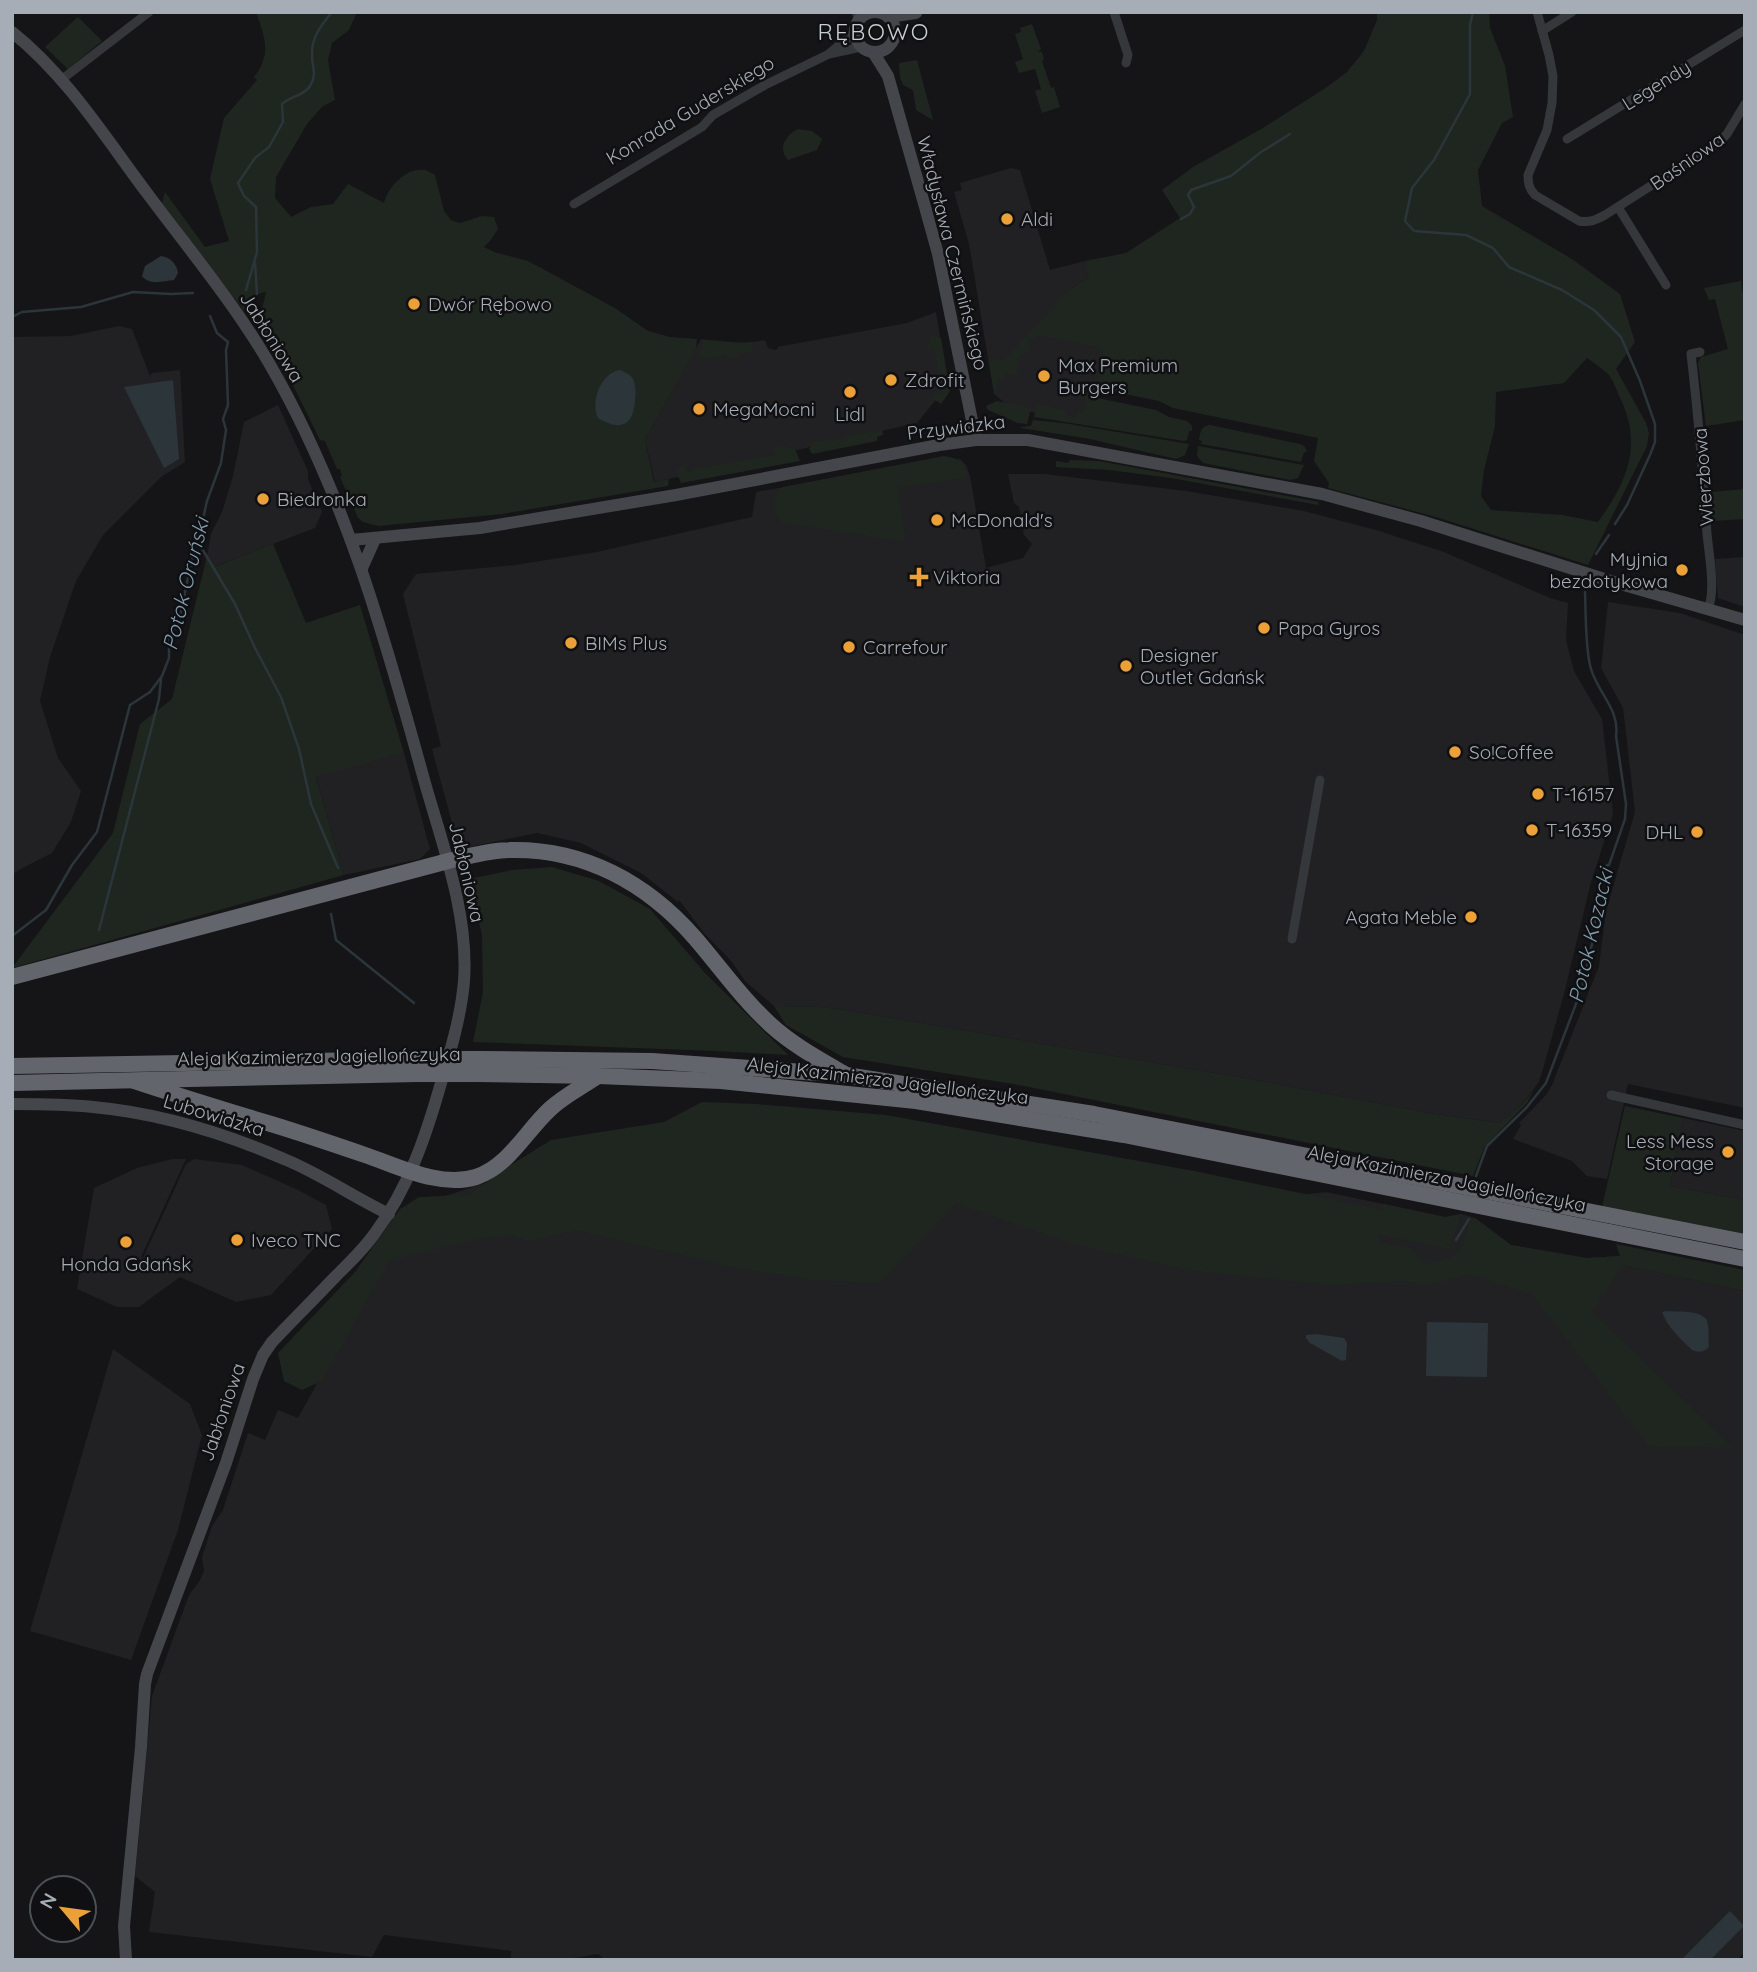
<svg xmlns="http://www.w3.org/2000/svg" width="1757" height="1972" viewBox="0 0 1757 1972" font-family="Quicksand,sans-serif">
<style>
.built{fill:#212123}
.green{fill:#1f261f;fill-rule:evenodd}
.water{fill:#2b353a}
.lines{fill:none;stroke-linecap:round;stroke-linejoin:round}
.stream{stroke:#2b353a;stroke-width:2.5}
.street{stroke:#36373b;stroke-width:9}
.secondary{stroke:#44464b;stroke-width:12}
.highway{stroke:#62666c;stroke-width:16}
.highway-bridge{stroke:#62666c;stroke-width:16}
.poi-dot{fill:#eba038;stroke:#101012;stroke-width:2.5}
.labels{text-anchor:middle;stroke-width:5;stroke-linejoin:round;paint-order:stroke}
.street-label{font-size:19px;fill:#a7adb6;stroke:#101012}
.poi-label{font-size:19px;fill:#a7adb6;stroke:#101012;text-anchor:start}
.water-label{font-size:21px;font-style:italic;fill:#7f9db0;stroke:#101012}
.quarter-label{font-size:23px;letter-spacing:2px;fill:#c8ccd2;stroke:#101012}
</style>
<rect width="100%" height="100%" fill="#151517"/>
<g class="built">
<polygon points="1011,168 1020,170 1050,270 1085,261 1090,276 1069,290 1106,344 1091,419 1013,410 994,394 1003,361 988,358 969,244 954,192 962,190 960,183"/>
<polygon points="936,312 948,385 917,423 655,482 645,440 701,339 744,343 765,340 768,348 775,350 778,349 777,347 907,323"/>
<polygon points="119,326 132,329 150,376 152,373 180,370 185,462 161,477 103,535 76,581 50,657 40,701 58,758 81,791 71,822 52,853 19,870 12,875 12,337 71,336"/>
<polygon points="278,405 308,471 308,479 322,512 315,528 215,566 207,556 211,534 222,512 233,476 244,422"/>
<polygon points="960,459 966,465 970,476 986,568 1023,558 1032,544 1024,535 1019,507 1014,503 1008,474 1045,474 1186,491 1304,511 1376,530 1444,552 1550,598 1568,603 1566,640 1574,671 1602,719 1613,814 1591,882 1564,994 1541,1076 1538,1083 1521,1106 1501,1123 1434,1114 1250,1079 845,1010 820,1007 774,1006 745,981 732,962 704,933 679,900 678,902 641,873 581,843 537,833 459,849 432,749 441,746 403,594 416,574 515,565 597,552 752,517 756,492 903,466"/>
<polygon points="1745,557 1745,607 1718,598 1715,559"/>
<polygon points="1608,602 1680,613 1745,635 1745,1108 1628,1084 1607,1179 1587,1176 1572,1161 1513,1139 1521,1125 1519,1123 1546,1095 1552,1085 1599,966 1606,911 1635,812 1623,708 1601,668"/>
<polygon points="404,753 430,849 420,859 344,875 316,776"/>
<polygon points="1683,1118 1745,1131 1745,1200 1670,1186"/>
<polygon points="580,1151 1301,1195 1326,1192 1445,1217 1461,1214 1475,1218 1511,1245 1586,1258 1620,1256 1624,1265 1745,1291 1745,1952 1737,1960 606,1960 598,1954 561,1960 511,1960 511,1951 384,1935 372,1957 149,1932 155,1892 135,1876 152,1696 189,1595 199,1582 204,1571 202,1557 212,1526 223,1510 248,1433 265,1440 278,1410 298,1418 383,1264 411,1204 455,1193"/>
<polygon points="172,1159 186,1159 141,1257 143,1258 186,1164 194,1159 242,1165 298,1190 326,1205 332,1229 271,1295 236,1302 180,1277 139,1307 117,1307 77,1289 94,1188 137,1168"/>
<polygon points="113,1349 190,1404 202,1435 178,1530 131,1660 30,1631"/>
</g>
<g class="green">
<path d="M256 12H357L349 30 332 43 328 60 335 100 322 107 307 124 276 177 275 198 291 217 311 207 333 204 348 184 384 203C388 187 406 167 425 170 428 171 432 173 435 175L444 211 451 220 460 223 482 216 494 217 498 229 491 240 484 247 494 252 528 261 543 269 615 308 648 331 670 337 697 339 696 349 645 440 654 482 669 479 668 486 502 514 378 526 363 522 358 518 340 477 342 476 340 469H337L325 441 320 440 318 436 287 373 284 374 273 346 263 332 260 318 266 292C254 293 250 302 245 312L162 203 165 192 205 247 229 241 210 179 224 118 257 80 254 77C272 54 265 38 256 12Z"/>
<path d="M1377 12H1489L1490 28 1505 66 1513 117 1502 123 1478 170 1482 206 1572 259 1620 294 1635 342 1616 369 1646 423 1649 433 1647 446 1588 565 1436 517 1328 488 1329 483 1314 461 1318 438 1173 408 1159 401 1099 389 1097 385 1103 354 1098 347 1043 336H1037L1033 340 1030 338 1027 343 1030 346 1029 352 1020 355 1016 374H1020L1019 376 1005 374 1003 380H998L995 395 994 394 988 358 1004 360 1069 290 1089 277 1085 261 1126 253 1180 218 1162 190 1193 167 1263 128 1327 87 1347 72 1364 51 1377 20ZM1587 358C1594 363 1603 369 1609 375 1614 381 1617 392 1621 400 1643 447 1626 483 1598 522L1562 515 1491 510 1481 496 1484 470 1495 426 1496 392 1564 383Z"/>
<polygon points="78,17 102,41 68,69 45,47"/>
<polygon points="1032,24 1041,49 1038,52 1042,52 1044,60 1042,61 1051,88 1054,87 1060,107 1042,113 1035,91 1041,89 1035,69 1019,73 1015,62 1023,59 1015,34 1021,32 1020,28"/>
<polygon points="917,60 933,120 916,110 913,90 903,85 900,77 899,63"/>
<path d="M798 129 812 131 822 139 817 150 788 160C777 148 786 135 798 129Z"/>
<polygon points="1741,281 1742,292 1745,292 1745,420 1706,426 1698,363 1701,357 1728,349 1715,299 1709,300 1704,288"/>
<polygon points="933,335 941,338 950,391 941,404 933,399 935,393 942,392 934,348 927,349 929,339"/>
<polygon points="703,340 738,343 751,342 753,352 738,354 738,357 727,358 726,355 699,359"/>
<polygon points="1083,395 1156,410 1169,417 1187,421 1192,426 1192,431 1189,431 1187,440 1184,441 1034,417 1037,404 1065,410 1066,415 1076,417 1077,412 1083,413 1086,399 1079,396"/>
<polygon points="997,401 1031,408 1027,424 1018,423 988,410 986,406"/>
<polygon points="1033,420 1063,423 1189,444 1185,455 1176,459 1090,439 1021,428 1021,427 1031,426"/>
<path d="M1210 425 1300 444 1305 447 1307 452H1304L1301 462 1201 444 1202 441 1199 440C1200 432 1201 426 1210 425Z"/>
<polygon points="882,430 883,435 877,437 877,441 812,454 809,449 813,442 831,439 832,441 846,438 846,436"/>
<polygon points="783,446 795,449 800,461 681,483 678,476 678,469 684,464 687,472 693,471 693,469 775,455 774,448"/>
<polygon points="1198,446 1304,465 1298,478 1290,480 1203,463 1197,456"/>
<path d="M944 456C960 459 964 460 967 477L897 488 906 538 902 541 783 523C770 511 772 499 783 487Z"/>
<polygon points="1070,460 1099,461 1319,502 1318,505 1171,478 1109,470 1056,467 1056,461 1068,463"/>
<polygon points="1745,489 1745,519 1713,521 1710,492"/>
<polygon points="273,544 306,623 360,605 404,753 316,777 344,875 12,968 113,833 140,724 172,699 207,556 216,566"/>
<polygon points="552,867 599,881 650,909 705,973 788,1055 716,1051 473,1042 483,992 482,935 469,879 512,870"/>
<polygon points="774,1006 820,1007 845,1010 1250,1079 1434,1114 1500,1123 1521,1106 1534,1090 1527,1103 1485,1146 1473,1176 1019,1085 843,1057 786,1025"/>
<polygon points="702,1102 756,1104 886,1115 1194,1171 1382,1210 1384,1204 1445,1217 1461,1214 1449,1249 1377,1234 1381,1243 1411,1248 1423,1262 1432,1263 1451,1258 1457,1253 1462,1245 1470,1221 1475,1218 1511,1245 1587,1258 1620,1256 1616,1244 1745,1270 1745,1291 1623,1265 1592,1312 1733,1448 1649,1446 1532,1294 1467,1274 1445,1281 1423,1285 1405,1281 1334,1285 1195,1271 1076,1245 956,1203 880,1283 812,1280 727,1266 577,1230 528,1241 513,1235 478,1239 389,1261 322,1381 302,1390 284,1381 278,1353 355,1272 400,1209 419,1197 469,1195 509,1166 551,1140 664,1122"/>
<polygon points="1625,1106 1683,1118 1670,1186 1745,1200 1745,1235 1602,1207"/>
</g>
<g class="water">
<path d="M161 256C170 257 177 264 178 273L174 280C163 281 150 286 142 276L145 266Z"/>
<path d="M620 370C625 372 630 374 633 379 636 385 636 394 635 401 633 427 619 431 598 418 590 401 601 373 620 370Z"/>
<polygon points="173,380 179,459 164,468 124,387"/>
<path d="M1667 1311C1677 1312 1699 1310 1706 1319 1710 1325 1708 1340 1709 1347 1704 1352 1699 1353 1692 1350 1681 1339 1668 1328 1662 1312Z"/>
<polygon points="1427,1322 1488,1323 1487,1377 1426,1376"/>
<polygon points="1317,1334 1344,1338 1347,1343 1346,1360 1342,1361 1310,1343 1306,1338 1306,1335"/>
<polygon points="1730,1911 1744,1926 1710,1960 1681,1960"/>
</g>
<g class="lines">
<g class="stream">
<polyline points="1473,12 1470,25 1470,94 1434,160 1412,188 1405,221 1414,231 1466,235 1493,248 1509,267 1562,290 1594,310 1621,337 1640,381 1655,424 1655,442 1650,455 1627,505 1615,524"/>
<polyline points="1181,219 1190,214 1194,207 1188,195 1191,190 1231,176 1261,152 1290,134"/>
<polyline points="255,263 257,294"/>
<path d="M246 290 257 252 256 207 244 196 238 183 255 158 269 147 283 122 282 104C290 96 304 96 310 86 318 74 311 65 312 52 312 37 322 24 332 12"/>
<polyline points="12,317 22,312 81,307 133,292 171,294 193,293"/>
<polyline points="198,542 235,604 255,648 281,697 299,749 311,804 338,868"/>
<polyline points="1596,554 1609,535"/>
<polyline points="331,914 336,940 414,1003"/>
<polyline points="99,930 159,699 161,679"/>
<polyline points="12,936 46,910 72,865 97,832 130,705 150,692 162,676 169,658 169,636 179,622 198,528 203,519 207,501 221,463 226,430 223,419 228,405 226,350 228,342 217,333 210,316"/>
<path d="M1476 1176 1487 1146 1527 1107 1546 1083 1582 988 1592 944 1600 882 1607 865H1609L1625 819 1626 804 1616 736C1620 710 1598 693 1591 669 1585 649 1586 614 1585 592"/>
<polyline points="1456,1240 1469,1219"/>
</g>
<g class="street">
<polyline points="856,12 859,20"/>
<polyline points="869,12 870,13"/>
<polyline points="1114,12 1128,55 1126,63"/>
<path d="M1537 12 1549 55 1553 76 1552 103 1547 130 1528 175C1528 183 1529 189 1535 195L1579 221C1589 223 1596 220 1605 215L1718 143 1727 134 1745 104"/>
<polyline points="1542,31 1572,12"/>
<polyline points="830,53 855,32"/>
<polyline points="61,80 149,12"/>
<polyline points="1567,139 1745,30"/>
<polyline points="574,204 702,127 713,115 765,85 829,54 861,47"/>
<polyline points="1618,207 1666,285"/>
<path d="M1700 352 1691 354C1698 414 1703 474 1707 534 1709 555 1716 590 1708 609"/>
<polyline points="1292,939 1320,780"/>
<polyline points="1611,1095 1745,1125"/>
</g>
<g class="secondary">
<circle cx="875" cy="32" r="20"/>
<polyline points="888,17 916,13"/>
<path d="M12 32C67 76 105 137 147 193 188 248 234 303 269 363 344 492 384 634 423 776 441 841 469 913 464 981 461 1016 451 1049 441 1083 426 1136 408 1189 375 1233 364 1249 349 1263 335 1277 314 1299 293 1320 272 1342L263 1355 253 1379 226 1463 147 1674 145 1684 141 1747 124 1926 126 1960"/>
<polyline points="873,52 888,76 925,207 938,254 976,440"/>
<polyline points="351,540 480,528 676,495 939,445 976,440 1028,440 1322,494 1421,521 1617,583 1745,620"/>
<polyline points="362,568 375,539"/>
<path d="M12 1104C39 1104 66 1104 93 1107 158 1113 224 1133 284 1159 321 1174 353 1197 389 1214"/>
</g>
<g class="highway">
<path d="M12 977 452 860C471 856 490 850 509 850 584 848 647 883 695 938 720 967 743 1000 772 1026 793 1045 819 1059 843 1073"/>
<polyline points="481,1059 652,1061 846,1075 1094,1114 1745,1242"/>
<polyline points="12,1066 423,1059"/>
<polyline points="477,1074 598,1076 721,1081 916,1101 1124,1135 1745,1259"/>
<path d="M134 1081C179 1096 225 1110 271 1124 304 1134 336 1145 368 1156 400 1167 441 1188 476 1177 508 1167 526 1131 550 1109 564 1096 582 1087 598 1076"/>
<polyline points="12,1083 417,1074"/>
</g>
<g class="highway-bridge">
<polyline points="423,1059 481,1059"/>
<polyline points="417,1074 477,1074"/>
</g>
</g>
<g class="poi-dot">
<circle cx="1007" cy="219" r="7"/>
<circle cx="414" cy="304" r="7"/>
<circle cx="1044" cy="376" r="7"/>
<circle cx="891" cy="380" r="7"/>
<circle cx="850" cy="392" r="7"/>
<circle cx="699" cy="409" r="7"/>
<circle cx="263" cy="499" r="7"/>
<circle cx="937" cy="520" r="7"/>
<circle cx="1682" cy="570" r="7"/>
<path d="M915.5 566.5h7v7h7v7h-7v7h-7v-7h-7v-7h7z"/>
<circle cx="1264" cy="628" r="7"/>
<circle cx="571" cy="643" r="7"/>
<circle cx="849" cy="647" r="7"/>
<circle cx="1126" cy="666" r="7"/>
<circle cx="1455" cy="752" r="7"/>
<circle cx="1538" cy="794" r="7"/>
<circle cx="1532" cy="830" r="7"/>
<circle cx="1697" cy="832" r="7"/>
<circle cx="1471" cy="917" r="7"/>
<circle cx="1728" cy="1152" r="7"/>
<circle cx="237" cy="1240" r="7"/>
<circle cx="126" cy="1242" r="7"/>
</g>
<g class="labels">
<g class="street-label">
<text transform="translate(1656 85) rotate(-32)" y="7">Legendy</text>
<text transform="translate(690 110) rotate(-31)" y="7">Konrada Guderskiego</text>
<text transform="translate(1687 161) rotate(-35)" y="7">Baśniowa</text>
<text transform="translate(953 253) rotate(76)" y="7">Władysława Czermińskiego</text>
<text transform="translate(272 337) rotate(58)" y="7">Jabłoniowa</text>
<text transform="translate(956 427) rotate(-7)" y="7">Przywidzka</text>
<text transform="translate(1703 477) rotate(-94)" y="7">Wierzbowa</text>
<text transform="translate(467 872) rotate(77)" y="7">Jabłoniowa</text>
<text transform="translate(319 1056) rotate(-1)" y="7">Aleja Kazimierza Jagiellończyka</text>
<text transform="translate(888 1080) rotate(7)" y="7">Aleja Kazimierza Jagiellończyka</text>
<text transform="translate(214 1115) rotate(17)" y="7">Lubowidzka</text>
<text transform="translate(1447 1178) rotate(11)" y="7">Aleja Kazimierza Jagiellończyka</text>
<text transform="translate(222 1412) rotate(-71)" y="7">Jabłoniowa</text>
</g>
<g class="poi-label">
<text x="1021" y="226">Aldi</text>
<text x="428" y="311">Dwór Rębowo</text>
<text x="1058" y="372">Max Premium<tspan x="1058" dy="22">Burgers</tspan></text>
<text x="905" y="387">Zdrofit</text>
<text x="713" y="416">MegaMocni</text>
<text x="850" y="421" text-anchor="middle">Lidl</text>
<text x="277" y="506">Biedronka</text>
<text x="951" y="527">McDonald's</text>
<text x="1668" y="566" text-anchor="end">Myjnia<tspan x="1668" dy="22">bezdotykowa</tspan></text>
<text x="933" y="584">Viktoria</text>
<text x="1278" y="635">Papa Gyros</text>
<text x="585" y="650">BIMs Plus</text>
<text x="863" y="654">Carrefour</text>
<text x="1140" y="662">Designer<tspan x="1140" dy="22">Outlet Gdańsk</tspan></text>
<text x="1469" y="759">So!Coffee</text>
<text x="1552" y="801">T-16157</text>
<text x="1546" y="837">T-16359</text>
<text x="1683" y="839" text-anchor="end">DHL</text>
<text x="1457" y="924" text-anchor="end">Agata Meble</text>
<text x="1714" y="1148" text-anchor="end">Less Mess<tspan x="1714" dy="22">Storage</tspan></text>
<text x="251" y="1247">Iveco TNC</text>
<text x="126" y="1271" text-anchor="middle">Honda Gdańsk</text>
</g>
<g class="water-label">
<text transform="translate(186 584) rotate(-76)" y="7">Potok Oruński</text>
<text transform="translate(1591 936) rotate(-77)" y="7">Potok Kozacki</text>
</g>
<g class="quarter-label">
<text x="874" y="40">RĘBOWO</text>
</g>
</g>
<rect width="1757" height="1972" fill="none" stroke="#a7adb6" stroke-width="28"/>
<g transform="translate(63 1909) rotate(299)"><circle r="33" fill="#101012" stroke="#4c4f54" stroke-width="2"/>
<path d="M0-5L12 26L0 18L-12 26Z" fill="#eba038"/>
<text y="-10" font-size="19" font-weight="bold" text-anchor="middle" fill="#a7adb6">N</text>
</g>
</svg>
